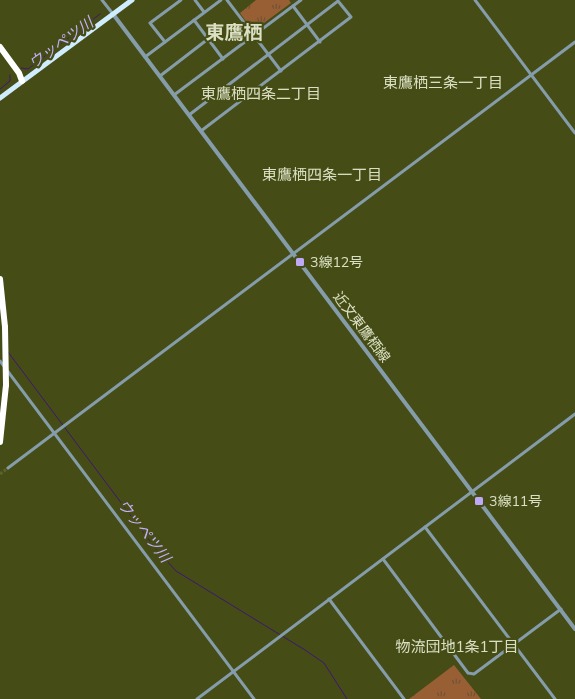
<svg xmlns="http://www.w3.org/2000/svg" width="575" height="699" viewBox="0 0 575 699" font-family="Mulish,'Noto Sans JP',sans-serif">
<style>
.park{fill:url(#park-tufts)}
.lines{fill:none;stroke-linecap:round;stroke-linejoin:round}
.stream{stroke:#3e1676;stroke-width:1}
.minor-tunnel{stroke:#5c622f;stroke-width:3;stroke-dasharray:3 1.5;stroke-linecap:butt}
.minor{stroke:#859cab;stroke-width:3}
.tertiary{stroke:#859cab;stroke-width:4}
.primary{stroke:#d0edff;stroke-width:5}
.motorway{stroke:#fff;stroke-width:6}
.motorway-bridge{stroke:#fff;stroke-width:6}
.poi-dot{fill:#bda9f5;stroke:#454c15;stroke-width:2}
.labels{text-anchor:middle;stroke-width:4.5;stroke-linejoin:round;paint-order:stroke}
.poi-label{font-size:14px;fill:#dbe0c4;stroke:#454c15;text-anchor:start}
.street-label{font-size:14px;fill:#dbe0c4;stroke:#454c15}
.water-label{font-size:15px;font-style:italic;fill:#c4b0fc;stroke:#454c15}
.neighbourhood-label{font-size:15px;fill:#dbe0c4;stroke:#454c15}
.district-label{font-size:19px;font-weight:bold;fill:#dbe0c4;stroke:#454c15}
</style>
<defs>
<pattern id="park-tufts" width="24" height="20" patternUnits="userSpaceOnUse" patternTransform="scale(1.25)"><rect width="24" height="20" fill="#985f34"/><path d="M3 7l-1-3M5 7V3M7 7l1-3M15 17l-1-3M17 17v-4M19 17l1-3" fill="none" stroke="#715237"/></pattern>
</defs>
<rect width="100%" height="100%" fill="#454c15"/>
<g class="park">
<polygon points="256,0 289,0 291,3 253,31 240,13"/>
<polygon points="454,665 481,699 409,699"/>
</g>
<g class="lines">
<g class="stream">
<polyline points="21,68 28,69 100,14"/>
<polyline points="0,89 10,81 10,75"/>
<polyline points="8,352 155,548 176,571 305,650 324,663 347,699"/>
</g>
<polyline class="minor-tunnel" points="0,474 8,468"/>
<g class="minor">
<polyline points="102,0 113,14"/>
<polyline points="195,0 204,12"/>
<polyline points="227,0 281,71"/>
<polyline points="475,0 575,133"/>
<polyline points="293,6 320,42"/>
<polyline points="194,20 223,59"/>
<polyline points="165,42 150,23 181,0"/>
<polyline points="145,57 221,0"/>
<polyline points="160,76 208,39"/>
<polyline points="174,95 301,0"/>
<polyline points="189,115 338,1 351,17 201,131"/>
<polyline points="0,361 254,699"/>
<polyline points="8,468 575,42"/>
<polyline points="425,527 555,699"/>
<polyline points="383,559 468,673 474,674 561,609"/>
<polyline points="329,599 404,699"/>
<polyline points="197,699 575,414"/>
</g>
<polyline class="tertiary" points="113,14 575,629"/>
<polyline class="primary" points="0,98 132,0"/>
<g class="motorway">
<polyline points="0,47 19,73 22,81"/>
<polyline points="0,279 5,327"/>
<polyline points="0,442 6,385"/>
</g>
<polyline class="motorway-bridge" points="5,327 6,385"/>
</g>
<g class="poi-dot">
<rect x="295" y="257" width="10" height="10" rx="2.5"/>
<rect x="474" y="496" width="10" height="10" rx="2.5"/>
</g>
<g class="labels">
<g class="poi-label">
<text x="310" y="267">3線12号</text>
<text x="489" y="506">3線11号</text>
</g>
<g class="street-label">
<text transform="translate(362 327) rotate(53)" y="5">近文東鷹栖線</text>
</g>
<g class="water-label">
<text transform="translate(61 43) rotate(-36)" y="5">ウッペツ川</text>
<text transform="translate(144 531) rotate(52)" y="5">ウッペツ川</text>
</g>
<g class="neighbourhood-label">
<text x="443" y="88">東鷹栖三条一丁目</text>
<text x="261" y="99">東鷹栖四条二丁目</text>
<text x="322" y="180">東鷹栖四条一丁目</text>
<text x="457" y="652">物流団地1条1丁目</text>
</g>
<g class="district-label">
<text x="234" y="39">東鷹栖</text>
</g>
</g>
</svg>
